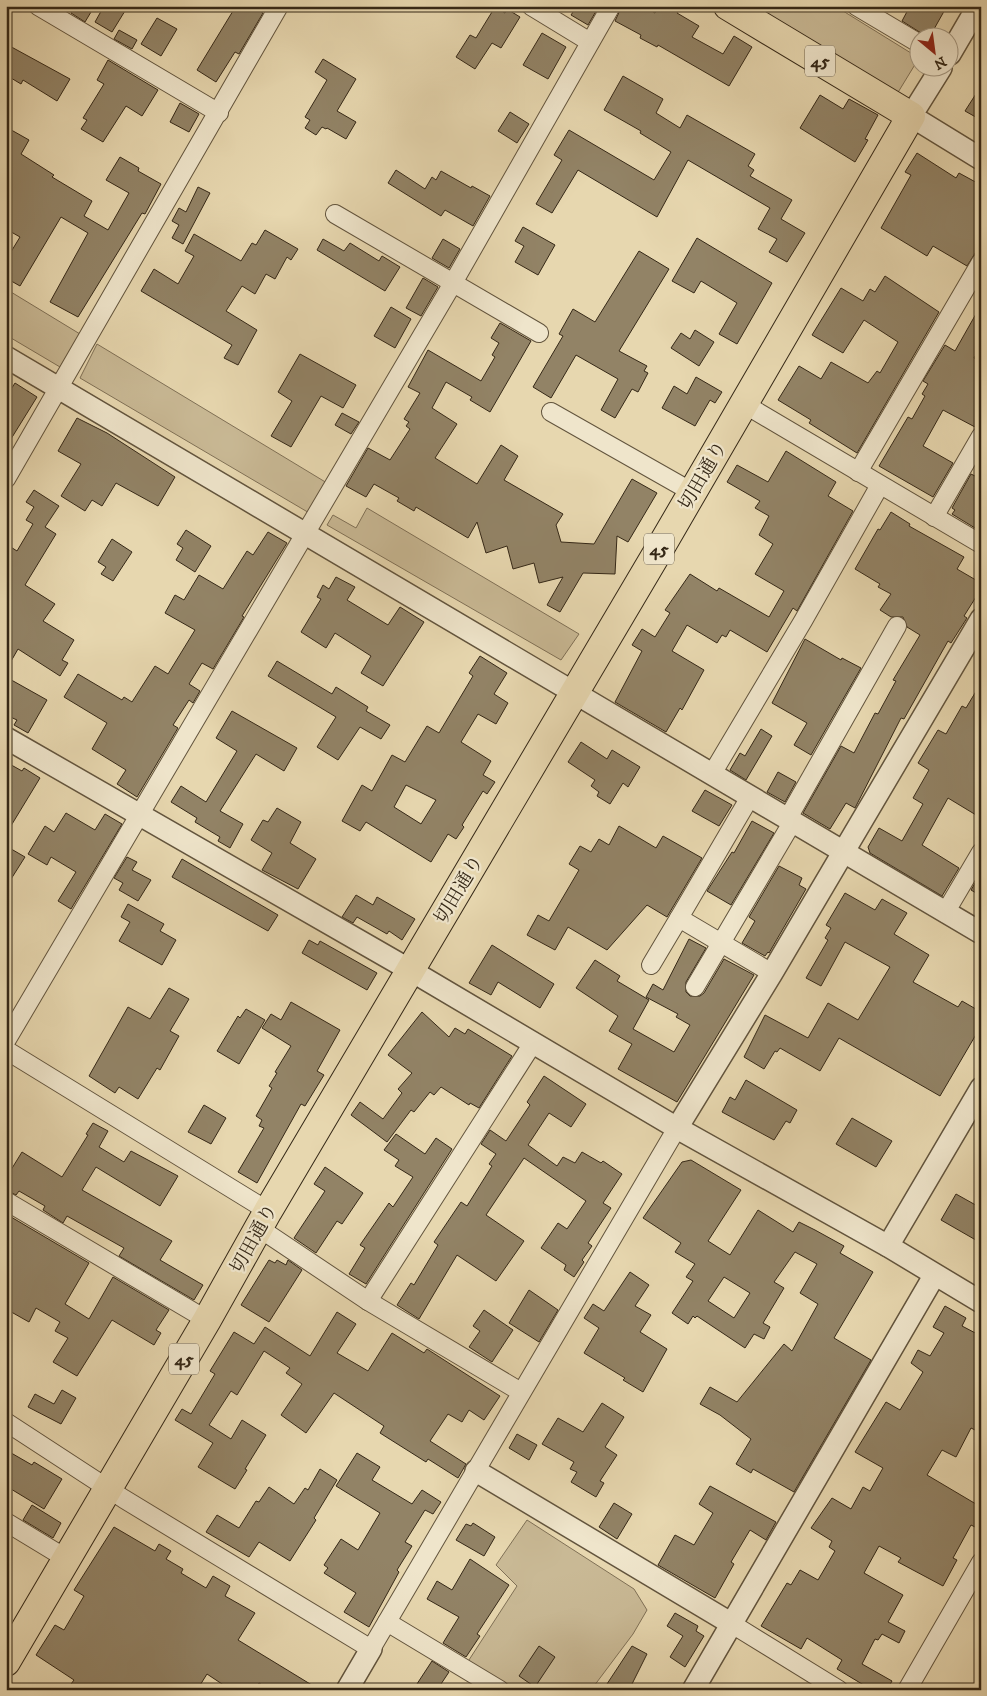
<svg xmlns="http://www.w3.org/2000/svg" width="987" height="1696" viewBox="0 0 987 1696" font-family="'IM FELL DW Pica','Noto Serif JP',serif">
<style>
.green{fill:#c9b995;stroke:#7f7056}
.building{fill:#928366;stroke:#352817;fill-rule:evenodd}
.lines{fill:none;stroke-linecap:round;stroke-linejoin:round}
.minor-casing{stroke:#62543d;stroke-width:20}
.tertiary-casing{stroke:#62543d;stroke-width:24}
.primary-casing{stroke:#352817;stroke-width:30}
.minor{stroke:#efe5cb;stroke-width:18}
.tertiary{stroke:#efe5cb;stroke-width:21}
.primary{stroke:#e7d7af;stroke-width:28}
.labels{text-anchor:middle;stroke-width:4.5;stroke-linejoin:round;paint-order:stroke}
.shield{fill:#efe5cb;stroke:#6d614d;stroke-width:1}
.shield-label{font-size:18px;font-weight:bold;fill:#352817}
.street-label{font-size:19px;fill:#352817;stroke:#efe5cb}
</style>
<rect width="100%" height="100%" fill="#e7d7af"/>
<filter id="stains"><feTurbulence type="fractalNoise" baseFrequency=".004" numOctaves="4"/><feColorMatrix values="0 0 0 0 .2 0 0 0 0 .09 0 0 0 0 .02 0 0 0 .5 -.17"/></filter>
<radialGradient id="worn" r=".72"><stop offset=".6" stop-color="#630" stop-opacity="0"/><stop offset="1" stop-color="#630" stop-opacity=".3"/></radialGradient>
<g class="green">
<polygon points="754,6 835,6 919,58 897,94"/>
<polygon points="6,289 80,334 60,367 6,335"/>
<polygon points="97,344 327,483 311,514 80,378"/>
<polygon points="367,508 579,634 561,660 327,525 333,515 356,528"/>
<polygon points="527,1520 634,1589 647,1610 633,1634 591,1690 507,1690 467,1663 517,1586 496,1565"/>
</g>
<g class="building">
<polygon points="75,6 81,6 91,12 85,22 71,13"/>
<polygon points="104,6 128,6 112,32 95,22"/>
<polygon points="236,6 251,6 263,13 239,54 235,52 216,82 197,70"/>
<polygon points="577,6 599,6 588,25 571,15"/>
<polygon points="622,6 643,6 655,13 659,6 681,6 677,13 699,26 692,37 723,54 734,36 752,47 729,86 658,45 657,47 640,38 641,35 615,21"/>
<polygon points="910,6 947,6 929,38 902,21"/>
<polygon points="495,7 505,13 507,9 520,17 501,48 492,43 475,69 456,57 470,35 476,38"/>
<polygon points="157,18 177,29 161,56 141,44"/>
<polygon points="119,30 137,40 132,49 114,39"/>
<polygon points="542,33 566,47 548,79 523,65"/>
<polygon points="6,44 70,79 57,101 23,80 21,84 6,75"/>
<polygon points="323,59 356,79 337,111 356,122 346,139 327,128 326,129 322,127 316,135 305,128 310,120 305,117 327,80 315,72"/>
<polygon points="108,60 158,90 142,116 126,106 103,142 81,129 87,120 83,118 104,84 97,80"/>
<polygon points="623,76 663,99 656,113 680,128 687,115 755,154 748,166 754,170 750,176 792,200 781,219 805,233 787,262 769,252 777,239 758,229 770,208 688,160 657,217 578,170 552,213 536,204 562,160 554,155 569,130 654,180 671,152 640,133 641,131 604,110"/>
<polygon points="981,86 981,120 965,111"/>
<polygon points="820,95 843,109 849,99 878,115 865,139 868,140 855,162 800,128"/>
<polygon points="180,103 199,114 189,132 170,122"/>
<polygon points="510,112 529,124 517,143 498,131"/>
<polygon points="6,127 29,140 21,154 54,175 52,177 92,201 84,216 108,230 129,193 106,180 120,157 139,168 138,171 161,184 145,214 142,213 78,317 50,302 88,233 61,217 20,286 6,278 6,260 20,237 6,229"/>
<polygon points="917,153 956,178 959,173 981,185 981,244 967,266 933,246 927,256 881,228 911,175 905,172"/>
<polygon points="396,170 425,189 432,177 436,180 441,171 471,188 472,186 490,196 473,226 445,210 441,216 388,183"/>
<polygon points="198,187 210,193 183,244 172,238 179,225 172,221 179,208 186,212"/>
<polygon points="523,227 555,245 538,275 515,262 524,246 515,241"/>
<polygon points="265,230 298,249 291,260 287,257 275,279 266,274 255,294 242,286 226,311 257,330 238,365 224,358 232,345 141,291 154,269 178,284 194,256 185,251 194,234 241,261 252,243 256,245"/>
<polygon points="697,238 772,283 737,344 719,334 737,303 701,281 694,293 672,281"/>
<polygon points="323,239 344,251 350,243 379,261 382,256 400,267 385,291 317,250"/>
<polygon points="443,239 460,249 449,268 432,258"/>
<polygon points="639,251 669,269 619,351 647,366 644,371 648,373 638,392 632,389 615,418 601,410 618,379 576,355 551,398 533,387 563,336 559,334 573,309 595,322"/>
<polygon points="885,276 939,312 857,453 809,423 811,420 778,400 799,366 821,379 831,362 868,383 877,371 880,373 898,342 864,320 843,353 812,335 841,288 863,301 870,289 875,292"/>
<polygon points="423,278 438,287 421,316 406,308"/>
<polygon points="981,305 981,346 974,358 981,362 981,425 975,427 943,410 923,446 953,463 933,497 879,466 908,417 912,419 925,396 922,394 928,384 923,381 945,345 955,351"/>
<polygon points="391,307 411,319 395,348 374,336"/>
<polygon points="500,323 531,341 490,412 470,400 472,397 446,382 432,408 457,424 435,458 477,484 501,445 518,456 504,480 563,514 556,525 561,542 594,544 632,479 657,493 628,542 617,536 615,574 583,573 560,612 547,605 563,577 539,583 534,563 513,569 507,546 486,553 477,522 468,538 416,507 414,511 397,501 399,498 374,484 366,497 346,486 368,448 390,460 410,429 406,426 409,422 404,419 420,393 408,387 428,350 481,381 495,357 492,355 499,343 491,338"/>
<polygon points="695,330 714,342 699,366 671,348 681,333 690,339"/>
<polygon points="300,354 356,385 343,408 321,396 291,447 271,436 292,401 278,392"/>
<polygon points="696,377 722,392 715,403 710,400 695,426 662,408 674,386 687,394"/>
<polygon points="15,383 37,397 6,447 6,397"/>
<polygon points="342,413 359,422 351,434 335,425"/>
<polygon points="77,418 107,433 175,477 158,506 116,483 102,506 92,500 85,511 61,496 81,464 58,451"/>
<polygon points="786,451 836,482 828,496 853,511 797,611 793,608 767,652 730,630 726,637 722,635 717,643 687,625 672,651 704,670 682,710 680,708 666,732 615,702 642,651 632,645 642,629 655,637 670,613 665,610 690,574 717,591 719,588 769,617 784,591 755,574 773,544 759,535 769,516 755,508 760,501 727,482 737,465 768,482"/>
<polygon points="971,474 981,479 981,517 975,528 952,514 955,510 952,508"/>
<polygon points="34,490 59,506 45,527 56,534 25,585 55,604 43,621 74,640 62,660 68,663 60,676 18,649 6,670 6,544 17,551 33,524 26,520 34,507 26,502"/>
<polygon points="891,512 910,524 909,526 964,557 957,569 981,583 981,589 964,616 967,618 951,643 948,641 904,719 901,718 855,808 846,803 830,829 803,813 841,746 854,753 875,713 878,714 896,681 893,680 920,635 907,627 903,617 891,617 880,610 891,594 878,587 880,584 855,569 878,529 880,530"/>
<polygon points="186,530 211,546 195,572 176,560 183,548 177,544"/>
<polygon points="268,532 287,543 242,616 244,617 213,669 202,663 189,684 200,691 193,703 189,700 173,725 178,728 137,797 117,784 126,770 92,749 107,723 64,697 78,674 122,700 124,697 132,702 155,666 168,674 195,630 165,613 175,595 184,600 199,575 223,589 247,551 253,555"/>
<polygon points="112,539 132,552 113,581 101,574 106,567 98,562"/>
<polygon points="336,577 355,587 347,600 388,625 400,607 424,622 383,686 361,673 371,656 335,633 326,648 301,632 321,599 317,597 323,585 329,589"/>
<polygon points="805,639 841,660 842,658 861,668 811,755 794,745 807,723 772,703"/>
<path d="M480 656 507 673 494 694 508 703 496 724 478 714 461 742 491 761 483 775 495 782 487 794 483 791 462 825 464 827 456 839 448 834 431 862 366 822 360 831 342 821 362 785 372 791 392 755 405 762 427 726 439 733 473 676 469 673ZM406 785 436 800 421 824 394 807Z"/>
<polygon points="277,661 332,694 336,687 368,707 366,711 390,725 381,739 360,727 338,760 317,747 336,717 268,676"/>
<polygon points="6,677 47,700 28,733 14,725 17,720 6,715"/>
<polygon points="981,683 981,818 948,798 922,845 959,868 942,896 870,853 868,847 879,828 902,841 923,804 913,798 929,770 918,763 938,730 946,734 962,706 966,708"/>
<polygon points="232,711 297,748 284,771 256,754 220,811 243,824 230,848 218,841 220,837 195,822 197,818 171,802 181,786 206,802 237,751 216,738"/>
<polygon points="761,729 772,736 746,780 730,770 740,753 745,756"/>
<polygon points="581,742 607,759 612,750 640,767 628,787 623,783 610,804 597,796 599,792 591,786 595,780 568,762"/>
<polygon points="6,762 22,771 24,768 40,778 6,834"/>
<polygon points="778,772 796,782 785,802 767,792"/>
<polygon points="705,790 732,805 719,826 692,811"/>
<polygon points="277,808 301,822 290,843 316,859 298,889 262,870 272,853 251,840 263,820 268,822"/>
<polygon points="66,813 95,830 105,814 122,824 71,909 58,901 76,872 51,857 47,865 28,854 45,826 54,832"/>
<polygon points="752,821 774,833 731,905 707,891 732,852 734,853"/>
<polygon points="619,826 656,848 663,836 702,858 667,917 647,905 607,950 568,927 555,950 527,935 538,915 549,921 579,870 569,864 580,846 591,852 599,839 609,845"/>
<polygon points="6,846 25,857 6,887"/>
<polygon points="127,857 137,862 132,870 151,880 138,901 119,890 123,883 114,878"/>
<polygon points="182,859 278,915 268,931 172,877"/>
<polygon points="779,866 802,878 799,885 806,889 769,953 768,952 765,956 742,943 755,921 749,917"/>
<polygon points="978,878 981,880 981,896 971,890"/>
<polygon points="845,893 875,910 882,899 907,913 894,934 929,955 913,982 958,1007 962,1001 981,1012 981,1026 940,1096 839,1038 820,1071 780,1048 777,1052 775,1051 764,1069 744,1057 765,1015 808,1038 828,1003 858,1020 890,967 845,942 821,986 806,978 828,940 825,938 831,928 826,925"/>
<polygon points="356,895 373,905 377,897 415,919 402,940 389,931 387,934 357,917 353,923 342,917"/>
<polygon points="128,904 164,924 160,931 176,940 162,965 119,941 130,922 121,917"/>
<polygon points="689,939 706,948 686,982 686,992 690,996 700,996 704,993 724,959 754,975 677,1102 618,1069 632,1044 609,1031 618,1016 576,988 595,960 620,976 617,981 649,1000 633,1029 674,1052 690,1025 676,1017 678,1014 646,997 653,984 663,990"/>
<polygon points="309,940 318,945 320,941 377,973 367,990 302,953"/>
<polygon points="492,945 554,984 540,1008 498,982 491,995 469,983"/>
<polygon points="169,988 189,999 170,1031 179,1036 160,1070 157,1068 138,1099 119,1087 115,1093 89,1076 128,1007 150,1019"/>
<polygon points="291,1002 340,1030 317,1071 324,1075 305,1106 301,1104 257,1183 238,1172 264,1128 259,1126 262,1120 256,1116 272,1088 269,1086 277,1073 275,1072 291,1046 262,1028 271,1014 281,1020"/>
<polygon points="246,1009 265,1020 239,1064 217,1051 238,1016 240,1018"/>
<polygon points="422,1012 449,1037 455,1028 465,1034 468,1029 512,1056 479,1108 470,1103 469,1105 441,1087 434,1095 430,1092 414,1112 411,1110 387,1142 351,1115 360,1102 383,1119 402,1093 398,1089 412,1073 388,1055"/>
<polygon points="544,1076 586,1104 571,1127 549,1113 528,1145 557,1166 563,1157 575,1163 582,1152 601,1163 603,1161 622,1174 603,1203 611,1208 588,1243 592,1246 582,1260 584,1262 574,1277 564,1270 566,1265 541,1248 558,1223 567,1229 586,1201 524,1158 486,1215 524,1241 496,1281 457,1255 419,1319 397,1305 411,1283 414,1285 438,1245 434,1242 461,1202 467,1206 492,1166 489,1164 496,1154 481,1144 490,1130 506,1141 530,1105 527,1102"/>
<polygon points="746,1080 797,1110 790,1123 786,1121 774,1140 722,1112 730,1097 735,1100"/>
<polygon points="204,1105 226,1118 211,1144 188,1132"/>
<polygon points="852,1118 892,1141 876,1167 836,1144"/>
<polygon points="93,1123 108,1131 99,1147 124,1162 131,1151 178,1176 160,1206 96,1167 82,1190 172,1241 160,1260 203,1285 194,1300 119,1256 124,1248 67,1216 63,1223 43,1210 45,1206 19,1191 16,1195 6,1190 6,1178 22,1152 62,1177 88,1135 86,1134"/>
<polygon points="396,1134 425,1154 436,1138 452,1149 366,1284 349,1274 365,1248 360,1245 389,1203 393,1207 413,1177 395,1166 399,1160 384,1150"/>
<path d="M691 1160 741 1190 708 1241 730 1255 758 1210 793 1232 799 1222 815 1230 844 1246 840 1253 873 1272 834 1338 871 1360 794 1492 753 1469 751 1473 736 1464 751 1439 720 1415 700 1404 710 1387 737 1402 784 1344 792 1351 818 1304 800 1293 817 1264 795 1252 774 1282 784 1288 763 1323 770 1327 764 1339 754 1334 745 1348 697 1316 695 1318 693 1316 688 1324 672 1313 693 1281 686 1277 695 1264 675 1252 681 1243 643 1218 682 1162ZM724 1277 750 1293 734 1318 708 1301Z"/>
<polygon points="325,1167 363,1193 342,1224 337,1221 316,1253 294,1238 325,1191 314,1184"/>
<polygon points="956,1194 981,1208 981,1243 941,1220"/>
<polygon points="6,1214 89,1263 65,1304 89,1319 113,1277 169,1310 156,1330 161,1333 154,1345 112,1320 77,1376 53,1362 68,1338 55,1331 60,1322 36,1308 29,1322 6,1309"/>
<polygon points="269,1260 275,1263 277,1260 286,1265 288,1260 302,1270 269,1322 241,1305"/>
<polygon points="630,1272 649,1285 635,1306 651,1315 640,1332 667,1349 643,1392 623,1380 625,1378 584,1353 599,1328 584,1318 593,1304 604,1311"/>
<polygon points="529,1290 558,1310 539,1342 509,1323"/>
<polygon points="945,1306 966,1318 962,1326 981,1336 981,1433 971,1428 956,1457 942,1450 927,1475 981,1507 981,1530 971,1525 953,1558 957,1560 943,1586 898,1562 901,1558 879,1546 864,1573 903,1595 888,1622 905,1631 899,1643 882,1634 878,1640 875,1639 862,1664 892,1681 887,1690 872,1690 837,1669 842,1660 807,1638 801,1649 761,1626 787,1583 791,1585 800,1570 818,1580 835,1551 829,1547 832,1541 811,1528 832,1498 851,1509 863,1487 870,1491 883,1468 855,1452 886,1402 900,1410 923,1372 911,1363 918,1350 930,1356 944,1333 933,1327"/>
<polygon points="484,1310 513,1330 492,1362 469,1347 480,1331 473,1326"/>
<polygon points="337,1312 356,1324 337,1353 368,1371 392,1333 424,1353 427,1349 500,1396 484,1420 469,1410 462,1422 448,1414 430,1441 466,1464 458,1478 428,1459 426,1462 380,1433 384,1426 334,1393 306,1433 281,1415 302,1384 286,1373 290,1368 264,1351 237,1395 231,1391 209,1425 231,1439 242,1420 266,1435 245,1469 247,1470 235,1489 198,1467 213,1443 175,1420 182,1409 191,1414 215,1374 210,1371 234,1332 254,1344 265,1327 310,1356"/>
<polygon points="62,1390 76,1398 61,1424 28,1407 35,1394 54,1404"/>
<polygon points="602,1403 624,1417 605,1447 617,1455 600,1481 604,1483 596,1497 571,1482 577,1472 570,1469 574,1462 542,1444 558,1418 583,1432"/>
<polygon points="517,1434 537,1445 529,1460 509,1448"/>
<polygon points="6,1450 32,1465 34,1462 62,1479 44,1509 6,1486"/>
<polygon points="357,1453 380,1467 372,1480 412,1504 422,1490 441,1502 433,1514 425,1510 405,1542 412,1546 397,1570 399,1572 369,1627 344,1612 356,1593 324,1573 328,1568 324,1565 341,1539 358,1550 380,1513 336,1486"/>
<polygon points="320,1469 337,1480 314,1518 316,1520 290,1561 259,1542 249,1557 206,1532 217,1515 239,1528 256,1501 259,1502 269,1487 294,1504 305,1488 308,1490"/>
<polygon points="710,1486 776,1522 766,1540 750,1530 731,1562 734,1564 715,1598 658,1565 675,1535 694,1545 713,1513 699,1504"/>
<polygon points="614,1503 632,1514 617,1539 599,1527"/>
<polygon points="32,1505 61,1523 53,1538 23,1520"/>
<polygon points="473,1523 495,1537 484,1556 456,1540 466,1524 471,1526"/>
<polygon points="114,1527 155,1551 159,1544 171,1551 166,1559 183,1569 181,1573 206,1588 213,1576 230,1586 225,1596 255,1613 238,1640 320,1690 270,1690 259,1683 254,1690 231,1690 207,1674 197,1690 81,1690 71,1684 74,1680 36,1655 55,1625 64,1630 84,1596 74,1590"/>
<polygon points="470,1559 509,1585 477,1634 480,1636 466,1657 443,1643 459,1617 427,1599 437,1581 452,1590"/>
<polygon points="675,1613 698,1626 696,1631 704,1636 685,1667 670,1657 683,1636 667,1626"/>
<polygon points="539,1646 555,1657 535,1687 519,1676"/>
<polygon points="632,1646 647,1654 629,1690 603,1690"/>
<polygon points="432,1661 449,1672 437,1690 413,1690"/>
</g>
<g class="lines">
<g class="minor-casing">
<g id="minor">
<polyline points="38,6 219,113"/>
<polyline points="531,6 590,42"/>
<polyline points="856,6 920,44"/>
<polyline points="335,214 539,333"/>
<polyline points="744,404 981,544"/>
<polyline points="551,412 692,492"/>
<polyline points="858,472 981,262"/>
<polyline points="6,479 279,6"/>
<polyline points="934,517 981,436"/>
<polyline points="712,774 803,621 880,485"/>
<polyline points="750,797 679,918 772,973"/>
<polyline points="788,818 897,626"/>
<polyline points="945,913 981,852"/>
<polyline points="651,965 679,918"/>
<polyline points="695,987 793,821"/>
<polyline points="6,1041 453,283 611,6"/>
<polyline points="6,1050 268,1211"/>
<polyline points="6,1201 207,1320"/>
<polyline points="259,1228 368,1301 521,1392"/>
<polyline points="368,1301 533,1043"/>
<polyline points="6,1422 124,1499 371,1649 677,1128"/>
<polyline points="6,1522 67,1559"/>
<polyline points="387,1622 500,1690"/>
<polyline points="732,1624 839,1690"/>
<polyline points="907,1690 981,1562"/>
</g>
</g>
<g class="tertiary-casing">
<g id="tertiary">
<polyline points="950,54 978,6"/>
<polyline points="941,68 911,116 981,159"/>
<polyline points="6,357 981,933"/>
<polyline points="6,738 410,970 677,1128 888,1246 981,1302"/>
<polyline points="677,1128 772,973 981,619"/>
<polyline points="888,1246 981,1088"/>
<polyline points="476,1471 732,1624"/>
<polyline points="347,1690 371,1649"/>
<polyline points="693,1690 934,1276"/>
</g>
</g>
<g class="primary-casing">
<polyline id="primary" points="6,1662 207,1320 268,1211 663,543 911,116 728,6"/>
</g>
<use href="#minor" class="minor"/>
<use href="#tertiary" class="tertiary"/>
<use href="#primary" class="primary"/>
</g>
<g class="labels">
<g class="shield">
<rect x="805" y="45.5" width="30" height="31" rx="4"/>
<rect x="644" y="533.5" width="30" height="31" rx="4"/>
<rect x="169" y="1343.5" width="30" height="31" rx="4"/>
</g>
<g class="shield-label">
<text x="820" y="67">45</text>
<text x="659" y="555">45</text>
<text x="184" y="1365">45</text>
</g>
<g class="street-label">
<text transform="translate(702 475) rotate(-60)" y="7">切田通り</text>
<text transform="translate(458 889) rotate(-59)" y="7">切田通り</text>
<text transform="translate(253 1238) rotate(-61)" y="7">切田通り</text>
</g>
</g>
<rect width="987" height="1696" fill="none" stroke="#e7d7af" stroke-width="25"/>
<rect x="8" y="8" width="972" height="1681" fill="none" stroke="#352817" stroke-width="2.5"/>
<rect x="12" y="12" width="962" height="1671" fill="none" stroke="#352817"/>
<g transform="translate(934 52) rotate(151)"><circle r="24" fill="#efe5cb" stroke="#a59983"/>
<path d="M0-4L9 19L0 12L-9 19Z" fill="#8f2418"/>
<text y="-8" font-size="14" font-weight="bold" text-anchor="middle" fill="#352817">N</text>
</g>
<rect width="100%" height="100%" filter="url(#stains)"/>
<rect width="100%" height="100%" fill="url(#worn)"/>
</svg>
